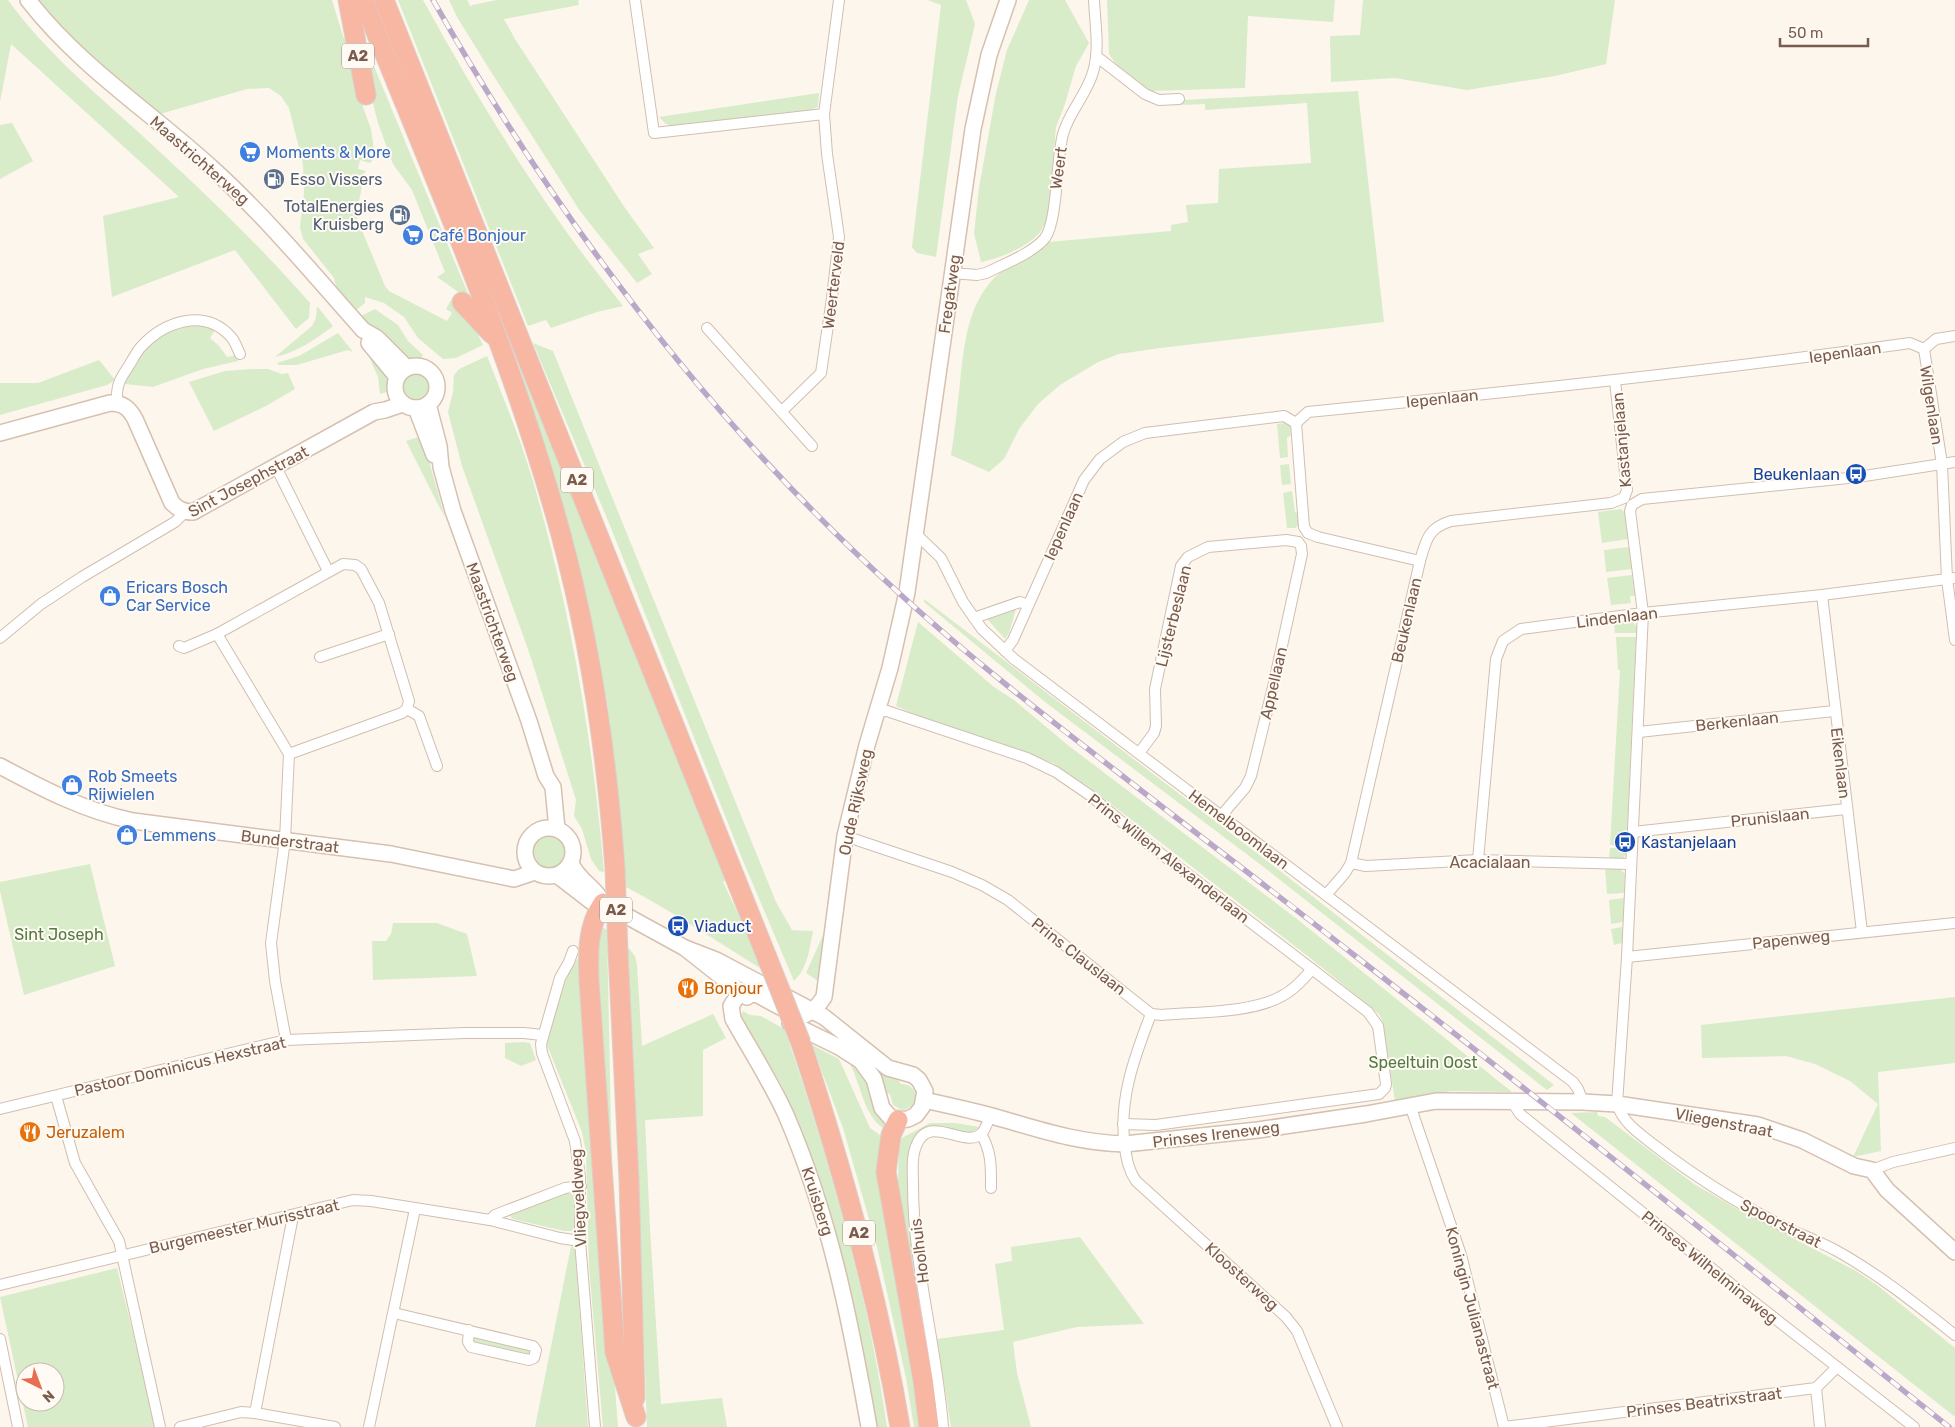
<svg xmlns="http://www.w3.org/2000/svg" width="1955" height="1427" viewBox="0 0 1955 1427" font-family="Rubik,sans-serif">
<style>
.green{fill:#d8ecc9;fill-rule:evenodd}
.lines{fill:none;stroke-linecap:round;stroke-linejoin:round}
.street-casing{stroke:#d1beb0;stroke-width:12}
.secondary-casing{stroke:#d6c0b0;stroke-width:18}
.highway-casing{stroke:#dad1cd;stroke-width:21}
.street{stroke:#fff;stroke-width:10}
.secondary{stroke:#fff;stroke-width:15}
.highway{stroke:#f7b7a3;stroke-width:19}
.rail-casing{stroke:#b9a8c9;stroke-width:5.5}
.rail{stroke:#fffaf3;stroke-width:4;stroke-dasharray:11;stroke-linecap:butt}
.highway-bridge-casing{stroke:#dad1cd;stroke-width:21;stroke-linecap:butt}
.highway-bridge{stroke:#f7b7a3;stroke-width:19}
.labels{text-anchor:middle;stroke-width:4;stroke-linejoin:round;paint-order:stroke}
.shield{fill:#fffaf3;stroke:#a28b7f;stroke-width:1}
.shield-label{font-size:15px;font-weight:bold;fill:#7a5c4d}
.shop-label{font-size:16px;fill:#366cbe;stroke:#fffaf3;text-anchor:start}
.street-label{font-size:16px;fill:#7a5c4d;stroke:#fffaf3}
.service-label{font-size:16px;fill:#4e5e75;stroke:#fffaf3;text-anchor:start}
.transit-label{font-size:16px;fill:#164399;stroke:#fffaf3;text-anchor:start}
.park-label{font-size:16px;fill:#537a41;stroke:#fffaf3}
.food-label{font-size:16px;fill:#c56008;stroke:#fffaf3;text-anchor:start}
</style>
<rect width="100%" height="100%" fill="#fdf6ec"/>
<g class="green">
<path d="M0 0H8C44 50 90 88 135 129 196 185 256 241 310 303L309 318 296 329 235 250 112 297 103 216 179 197 11 44 0 102Z"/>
<path d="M37 0H332L343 36 350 49 360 99 371 129 374 150 373 159 370 163 360 160 358 169 366 171 362 176 359 185 362 186 356 216 385 286 389 291 447 321 452 313 446 309 451 300 474 326 483 345 456 358 443 359 418 338 404 317 384 303 365 297V303L355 311 337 290 334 278 303 239 300 227 304 193 303 164 289 108 281 96 269 88 247 89 160 114C116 79 72 44 37 0Z"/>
<path d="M398 0H423C466 78 512 155 563 227 582 254 603 280 623 306L597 312 551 328 546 320 528 326Z"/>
<polygon points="449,0 467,0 471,7 472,5 497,0 578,0 579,5 504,19 515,39 625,208 654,248 638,254 652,274 637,283 580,211 488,67 457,17"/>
<polygon points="928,0 966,0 975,24 958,96 936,257 917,253 912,247 941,5"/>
<path d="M1029 0H1065L1089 43 1076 66 1065 104 1056 127 1048 218C1045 223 1043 228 1040 232 1030 246 998 259 981 262L974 233 979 188 996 93 1007 50Z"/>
<polygon points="1107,0 1335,0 1333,22 1248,16 1245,88 1152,91 1134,81 1120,70 1109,54"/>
<polygon points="1363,0 1615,0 1606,64 1555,76 1467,90 1395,78 1331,82 1330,36 1360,35"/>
<polygon points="364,42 471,301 437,277 445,272 412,190 393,164 378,123 370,92"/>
<path d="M1358 91 1384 322 1160 348 1119 354 1098 362 1060 385 1038 404 1019 429 1004 459 989 472 951 455C955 431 957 407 960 383 964 345 967 306 995 277 1011 262 1035 258 1049 242L1171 231V225L1188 222 1186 205 1218 203 1219 169 1311 163 1307 103 1205 110V104L1182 105V100Z"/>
<polygon points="819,93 818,107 810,110 673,126 666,124 659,117"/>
<polygon points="12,123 33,161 0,179 0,125"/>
<path d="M317 306 333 326C316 339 296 353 275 357L312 326 316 318Z"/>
<polygon points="375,309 398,325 408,341 423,355 418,361 406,358 400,355 361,316"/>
<path d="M193 326H205L215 330 210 338 219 346 227 357 236 355 238 361 203 369 153 387 125 384C140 351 156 331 193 326Z"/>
<polygon points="338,333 353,352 348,350 297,365 279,365 277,363 299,356"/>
<path d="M533 343 553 351 776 902 792 930 813 931C810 947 807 970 794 981L741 856 611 528Z"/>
<path d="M512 344 727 879 723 882 746 931 760 968C716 941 672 911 626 887L619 805 607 702 592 630 554 479 535 416 509 345Z"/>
<path d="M367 352C380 365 391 372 387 392L380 394 378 377Z"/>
<path d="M487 356C503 397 520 438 533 481 570 608 593 740 604 872L599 871 591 859 582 829 574 816 576 800 529 652 462 466 448 412 453 392 454 375 459 369Z"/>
<polygon points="99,360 115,380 107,385 0,415 0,383 38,383"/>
<polygon points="252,369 268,369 282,374 288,373 295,389 266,406 214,431 189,382 225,371"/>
<circle cx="416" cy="387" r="13"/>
<polygon points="1286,423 1290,426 1291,435 1287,438 1288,457 1280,458 1277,424"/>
<polygon points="422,436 445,518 406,441"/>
<polygon points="1289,464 1291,484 1282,485 1280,465"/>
<polygon points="1292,491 1295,512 1298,514 1299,524 1296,528 1287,528 1283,493"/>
<polygon points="1621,509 1625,513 1628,539 1602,543 1598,512"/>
<polygon points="1629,547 1632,569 1606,572 1604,550"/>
<polygon points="1632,575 1635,596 1630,596 1631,603 1611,605 1607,578"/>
<polygon points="924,599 1275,867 1554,1085 1547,1090 1265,868 1045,702 924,602"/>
<polygon points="1016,609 1009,633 1005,639 987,619"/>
<polygon points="1631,620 1637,627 1637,633 1615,633 1614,623"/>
<polygon points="918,622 994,687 1014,700 1069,746 1297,919 1512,1092 1451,1091 1395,1101 1382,1020 1379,1014 1314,961 1089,787 1053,763 914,714 896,706"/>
<polygon points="1616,637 1636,637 1627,830 1624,830 1624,846 1610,845 1620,670 1618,670"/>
<circle cx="549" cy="852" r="16"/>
<polygon points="1610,848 1625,848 1627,854 1621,860 1609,860"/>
<polygon points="90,864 115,966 24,995 0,891 0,882"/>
<polygon points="1605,868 1620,869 1625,874 1624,893 1607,894"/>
<polygon points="1624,898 1623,922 1611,924 1609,900"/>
<polygon points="393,923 437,923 467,934 477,976 373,980 372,941 386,941 391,934"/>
<polygon points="598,924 607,930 612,1177 592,970"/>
<polygon points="1622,927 1622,943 1614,945 1611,929"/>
<polygon points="824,933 819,976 818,981 806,973"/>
<polygon points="626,945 635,956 637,965 642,1046 713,1014 726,1038 703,1050 703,1116 645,1120 650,1228 661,1404 722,1398 727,1427 647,1427 635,1103"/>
<polygon points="584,950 613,1362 618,1427 603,1427 589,1267 586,1153 582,1132 545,1040 569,971"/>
<polygon points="1955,997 1955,1063 1878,1072 1881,1151 1853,1157 1878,1104 1850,1081 1815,1064 1786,1056 1702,1058 1701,1025"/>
<path d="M743 1011 750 1015 761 1016 784 1029 788 1039C831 1166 868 1295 887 1427H877L861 1350 808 1155 782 1086 753 1036 749 1035 740 1017Z"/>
<polygon points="524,1042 530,1043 536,1060 521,1066 505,1058 505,1043"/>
<polygon points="812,1045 839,1059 870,1128 887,1140 921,1427 914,1427 906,1378 877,1247 843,1128"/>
<path d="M840 1055 856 1061 891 1123 888 1131C864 1119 862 1088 851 1066 849 1062 844 1058 840 1055Z"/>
<path d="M872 1059C878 1065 898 1078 901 1084 920 1084 921 1107 902 1110L893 1105 890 1094 885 1092Z"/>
<polygon points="1597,1112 1598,1116 1605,1117 1694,1184 1741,1211 1856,1271 1877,1285 1955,1348 1955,1417 1571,1113"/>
<polygon points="930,1123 955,1123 979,1127 972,1133 930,1127 920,1133 911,1214 913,1283 898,1182 899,1143 900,1139"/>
<path d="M566 1193 574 1195C577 1206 581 1221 574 1231H564L513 1219 510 1216Z"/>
<polygon points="1080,1237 1144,1324 1077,1327 1013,1342 1017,1373 1031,1427 951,1427 937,1339 1004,1330 995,1264 1012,1261 1011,1247"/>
<polygon points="571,1246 575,1247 588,1427 535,1427"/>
<path d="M117 1268 156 1427H28L0 1297ZM25 1372H55V1402H25Z"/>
<polygon points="474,1334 533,1349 531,1358 472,1343"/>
</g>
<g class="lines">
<g class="street-casing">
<g id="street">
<polyline points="635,0 654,133 824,114"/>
<polyline points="1096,56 1145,94 1159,100 1179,99"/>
<path d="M952 273 977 275 986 273C1004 264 1033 253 1045 238 1058 220 1056 159 1063 134 1069 112 1087 94 1093 72 1100 50 1095 23 1094 0"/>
<polyline points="707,328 812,446"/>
<polyline points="1924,349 1942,464 1947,579 1955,640"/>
<polyline points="1615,381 1627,490 1624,498"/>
<path d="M117 403C116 384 120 379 130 364 133 359 136 353 140 348 163 322 204 307 231 337 235 341 237 348 240 354"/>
<polyline points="782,411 821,373 832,298 839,237 827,154 824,114 839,0"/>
<polyline points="1296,423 1304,527 1308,533"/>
<polyline points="276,467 328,571"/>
<path d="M1632 505 1630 511 1643 613 1627 957 1617 1104C1623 1123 1639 1133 1654 1145 1693 1175 1735 1202 1779 1224 1798 1234 1819 1241 1837 1251 1880 1275 1917 1305 1955 1335"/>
<polyline points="1632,505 1642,499 1858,477 1955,462"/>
<polyline points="1308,533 1318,537 1420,561"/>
<polyline points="916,534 941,558 963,602 982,629 1014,659 1573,1082 1578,1089 1583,1102"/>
<polyline points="1822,595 1862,932"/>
<polyline points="974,618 1020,602 1028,605"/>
<polyline points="217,634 289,754 285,840 271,943 275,981 286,1040"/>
<polyline points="0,638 41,604 82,577 175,522 185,512"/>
<polyline points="179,646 184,648 217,634 343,564 355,565 361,569 379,603 409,701 407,709 402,713 289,754"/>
<path d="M1005 651 1013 640 1084 480 1100 459 1123 442 1145 433 1284 416 1296 423 1308 412C1509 392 1710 371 1910 343L1924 349 1936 339 1955 336"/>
<polyline points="320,657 389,634"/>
<polyline points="407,709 419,716 437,766"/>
<polyline points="878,711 887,711 1027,758 1056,772 1091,796 1147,843 1368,1012 1378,1026 1386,1084 1385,1088 1379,1094 1156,1125 1123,1124"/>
<polyline points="1639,732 1834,711"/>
<polyline points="1139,753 1154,733 1156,726 1155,689 1181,566 1188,557 1208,547 1286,540 1298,542"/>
<polyline points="1221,816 1245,788 1251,776 1273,687 1302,554 1301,546 1298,542"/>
<polyline points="1633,832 1846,809"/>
<path d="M845 836 952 872 982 885 1008 900 1151 1014 1162 1015C1195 1012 1251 1013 1280 997 1293 991 1303 980 1312 969"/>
<polyline points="1478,860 1496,659 1503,641 1521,629 1643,613 1822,595 1955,578"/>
<polyline points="1351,863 1366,866 1478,860 1630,864"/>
<path d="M1326 895 1345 873 1351 863 1420 561C1426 540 1428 528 1451 521L1611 503 1624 498"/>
<polyline points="573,951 569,962 560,978 541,1044 542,1053 575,1141 580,1177 580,1241 595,1427"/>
<polyline points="1627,957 1955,923"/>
<path d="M1151 1014C1134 1058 1118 1101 1125 1148 1127 1161 1129 1171 1136 1181L1286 1317 1297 1331 1337 1427"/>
<polyline points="56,1096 75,1163 119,1241 160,1427"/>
<polyline points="1512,1102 1520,1114 1741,1292 1914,1427"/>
<polyline points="1410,1105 1461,1255 1504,1427"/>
<polyline points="0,1109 286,1040 465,1033 524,1033 542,1035"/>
<path d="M981 1134C992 1152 991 1168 991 1188"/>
<polyline points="1872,1170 1893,1162 1955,1148"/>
<polyline points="490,1220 495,1215 565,1188 581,1186"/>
<polyline points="0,1285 353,1200 371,1201 490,1220 560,1238 580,1241"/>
<polyline points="394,1313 533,1346 536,1350 534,1358 529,1360 471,1347 468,1342 469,1330"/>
<polyline points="0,1339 18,1427"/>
<polyline points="1816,1388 1820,1427"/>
<polyline points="255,1413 293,1216"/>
<polyline points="180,1427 241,1412 255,1413 335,1427"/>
<polyline points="369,1427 415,1209"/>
<path d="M943 1427C937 1346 913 1267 913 1185 913 1172 911 1156 917 1144 930 1113 966 1150 982 1133 986 1128 988 1121 990 1116"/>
<polyline points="1504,1427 1816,1388 1837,1367"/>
</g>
</g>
<g class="secondary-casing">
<g id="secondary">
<path d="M28 0C80 67 151 112 213 169 268 219 314 275 363 330L377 338 407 368"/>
<polyline points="369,343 397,377"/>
<circle cx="416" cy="387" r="21"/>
<polyline points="428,404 439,446 441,467 453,511 529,721 546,776 553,787 557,829"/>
<polyline points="416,408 434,455"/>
<path d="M0 433 110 403C123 403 129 408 135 419L172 503C178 509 183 512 193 512L374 412 385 410 403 404"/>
<path d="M0 766C43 789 85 811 133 821L391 854 514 879 535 872"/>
<circle cx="549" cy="852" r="24"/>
<path d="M571 863C578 881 596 887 603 903"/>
<polyline points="557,875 592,902 603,903 685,948 716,960 824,1017 888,1068 913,1075 919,1080 925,1091 922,1107 916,1115 908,1119 898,1120 890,1117 882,1108 874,1079 861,1061 839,1047 790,1023"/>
<polyline points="685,948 747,997"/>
<path d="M924 1100C947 1105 970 1110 992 1116 1038 1129 1077 1143 1125 1144L1258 1130 1366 1114 1436 1101 1583 1102 1617 1104 1758 1125 1802 1140 1854 1166 1872 1170 1887 1190 1955 1252"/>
<path d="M869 1427C850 1319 830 1217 786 1115 771 1082 751 1051 733 1019L731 1006 740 992 758 995 797 1016C809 1017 818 1006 824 997L845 836 867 745 890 668 907 592 973 129 989 55 1008 0"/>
</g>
</g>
<g class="highway-casing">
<g id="highway">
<polyline points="348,0 366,95"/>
<path d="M363 0C433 175 510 349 560 531 590 641 607 755 615 869"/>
<polyline points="384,0 768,960"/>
<polyline points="462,302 492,334"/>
<path d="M603 903C587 927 588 953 589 981L615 1352 636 1417"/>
<polyline points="618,952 629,1179 635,1398"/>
<path d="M801 1043C843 1170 878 1295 900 1427"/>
<polyline points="898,1120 891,1135 886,1172 923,1380 929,1427"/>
</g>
</g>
<use href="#street" class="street"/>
<use href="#secondary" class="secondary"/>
<use href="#highway" class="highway"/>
<g class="rail-casing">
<path id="rail" d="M433 0C558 221 711 424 900 594 970 658 1045 716 1120 774 1198 835 1277 894 1354 955 1554 1110 1751 1269 1949 1427"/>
</g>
<use href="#rail" class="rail"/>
<g class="highway-bridge-casing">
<g id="highway-bridge">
<polyline points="615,869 618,952"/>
<polyline points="768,960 801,1043"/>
</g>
</g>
<use href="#highway-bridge" class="highway-bridge"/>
</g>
<defs>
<g id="supermarket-disc" transform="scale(1.125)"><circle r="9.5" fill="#3f7fe0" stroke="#fffaf3"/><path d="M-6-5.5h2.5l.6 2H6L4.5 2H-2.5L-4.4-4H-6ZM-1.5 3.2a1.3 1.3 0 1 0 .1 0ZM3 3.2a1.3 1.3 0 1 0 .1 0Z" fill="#fff"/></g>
<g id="fuel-disc" transform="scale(1.125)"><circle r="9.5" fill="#5c6f8a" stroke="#fffaf3"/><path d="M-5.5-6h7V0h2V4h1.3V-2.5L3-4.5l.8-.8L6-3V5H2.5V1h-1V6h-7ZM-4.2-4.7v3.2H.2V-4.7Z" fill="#fff"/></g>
<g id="bus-disc" transform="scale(1.125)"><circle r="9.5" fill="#1a4fb4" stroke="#fffaf3"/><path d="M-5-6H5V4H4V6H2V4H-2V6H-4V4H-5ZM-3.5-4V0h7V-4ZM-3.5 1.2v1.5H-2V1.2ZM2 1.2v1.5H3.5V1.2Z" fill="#fff"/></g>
<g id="shop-disc" transform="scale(1.125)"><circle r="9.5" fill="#3f7fe0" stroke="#fffaf3"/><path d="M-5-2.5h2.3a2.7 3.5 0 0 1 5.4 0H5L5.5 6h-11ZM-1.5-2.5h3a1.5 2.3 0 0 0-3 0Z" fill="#fff"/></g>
<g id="restaurant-disc" transform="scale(1.125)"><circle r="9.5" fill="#e8710a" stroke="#fffaf3"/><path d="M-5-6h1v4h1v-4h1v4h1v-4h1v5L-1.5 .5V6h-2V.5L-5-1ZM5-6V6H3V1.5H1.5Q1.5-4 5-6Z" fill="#fff"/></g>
</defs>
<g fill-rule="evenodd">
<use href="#supermarket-disc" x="250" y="152"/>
<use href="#fuel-disc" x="274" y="179"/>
<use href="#fuel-disc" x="400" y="215"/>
<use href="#supermarket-disc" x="413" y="235"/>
<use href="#bus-disc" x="1856" y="474"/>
<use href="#shop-disc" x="110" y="596"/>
<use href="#shop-disc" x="72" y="785"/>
<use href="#shop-disc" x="127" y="835"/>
<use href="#bus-disc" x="1625" y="842"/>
<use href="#bus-disc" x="678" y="926"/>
<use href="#restaurant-disc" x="688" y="988"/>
<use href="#restaurant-disc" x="30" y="1132"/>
</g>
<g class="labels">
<g class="shield">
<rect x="342" y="43.5" width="32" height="25" rx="4"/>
<rect x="561" y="467.5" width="32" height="25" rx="4"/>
<rect x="600" y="897.5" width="32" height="25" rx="4"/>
<rect x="843" y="1220.5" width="32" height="25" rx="4"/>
</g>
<g class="shield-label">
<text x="358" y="61">A2</text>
<text x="577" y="485">A2</text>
<text x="616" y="915">A2</text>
<text x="859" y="1238">A2</text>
</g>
<g class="shop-label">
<text x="266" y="158">Moments &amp; More</text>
<text x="429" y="241">Café Bonjour</text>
<text x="126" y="593">Ericars Bosch<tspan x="126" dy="18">Car Service</tspan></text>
<text x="88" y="782">Rob Smeets<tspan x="88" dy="18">Rijwielen</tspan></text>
<text x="143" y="841">Lemmens</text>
</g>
<g class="street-label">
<text transform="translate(200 160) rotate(41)" y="6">Maastrichterweg</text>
<text transform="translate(1058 168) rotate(-82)" y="6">Weert</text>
<text transform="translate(833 285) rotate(-83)" y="6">Weerterveld</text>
<text transform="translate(949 294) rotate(-82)" y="6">Fregatweg</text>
<text transform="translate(1845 352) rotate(-8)" y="6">Iepenlaan</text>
<text transform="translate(1442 398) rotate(-6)" y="6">Iepenlaan</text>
<text transform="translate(1932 405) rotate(81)" y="6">Wilgenlaan</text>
<text transform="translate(1621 440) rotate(-95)" y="6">Kastanjelaan</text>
<text transform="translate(248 481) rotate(-28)" y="6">Sint Josephstraat</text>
<text transform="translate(1063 526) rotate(-66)" y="6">Iepenlaan</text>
<text transform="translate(1173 616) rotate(-76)" y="6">Lijsterbeslaan</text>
<text transform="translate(1617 617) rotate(-7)" y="6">Lindenlaan</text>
<text transform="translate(1406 620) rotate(-77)" y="6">Beukenlaan</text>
<text transform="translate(493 622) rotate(70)" y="6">Maastrichterweg</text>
<text transform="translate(1273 683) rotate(-77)" y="6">Appellaan</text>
<text transform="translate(1737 721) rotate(-6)" y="6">Berkenlaan</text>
<text transform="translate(1841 763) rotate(83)" y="6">Eikenlaan</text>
<text transform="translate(855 802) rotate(-78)" y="6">Oude Rijksweg</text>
<text transform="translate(1770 817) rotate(-6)" y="6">Prunislaan</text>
<text transform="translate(1239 829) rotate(37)" y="6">Hemelboomlaan</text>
<text transform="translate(290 841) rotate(7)" y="6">Bunderstraat</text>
<text transform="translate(1169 858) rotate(38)" y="6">Prins Willem Alexanderlaan</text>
<text x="1490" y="868">Acacialaan</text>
<text transform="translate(1791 939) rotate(-6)" y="6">Papenweg</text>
<text transform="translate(1079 956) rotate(38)" y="6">Prins Clauslaan</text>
<text transform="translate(180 1066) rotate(-13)" y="6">Pastoor Dominicus Hexstraat</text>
<text transform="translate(1724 1122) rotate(11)" y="6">Vliegenstraat</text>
<text transform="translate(1216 1134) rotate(-7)" y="6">Prinses Ireneweg</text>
<text transform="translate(578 1198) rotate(-93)" y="6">Vliegveldweg</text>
<text transform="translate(818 1201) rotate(72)" y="6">Kruisberg</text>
<text transform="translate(1781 1223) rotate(27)" y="6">Spoorstraat</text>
<text transform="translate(244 1226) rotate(-13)" y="6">Burgemeester Murisstraat</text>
<text transform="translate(919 1251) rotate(-97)" y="6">Hoolhuis</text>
<text transform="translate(1710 1267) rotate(39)" y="6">Prinses Wilhelminaweg</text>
<text transform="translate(1242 1276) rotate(42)" y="6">Kloosterweg</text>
<text transform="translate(1473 1308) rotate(75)" y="6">Koningin Julianastraat</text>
<text transform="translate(1704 1402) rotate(-7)" y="6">Prinses Beatrixstraat</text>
</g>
<g class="service-label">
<text x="290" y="185">Esso Vissers</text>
<text x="384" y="212" text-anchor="end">TotalEnergies<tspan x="384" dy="18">Kruisberg</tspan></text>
</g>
<g class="transit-label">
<text x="1840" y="480" text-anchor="end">Beukenlaan</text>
<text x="1641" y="848">Kastanjelaan</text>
<text x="694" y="932">Viaduct</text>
</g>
<g class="park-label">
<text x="59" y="940">Sint Joseph</text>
<text x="1423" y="1068">Speeltuin Oost</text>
</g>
<g class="food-label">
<text x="704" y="994">Bonjour</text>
<text x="46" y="1138">Jeruzalem</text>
</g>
</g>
<g transform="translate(40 1387) rotate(138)"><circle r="24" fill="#fffaf3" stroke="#cabbb1"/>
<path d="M0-4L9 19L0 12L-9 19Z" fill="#e76f51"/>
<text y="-8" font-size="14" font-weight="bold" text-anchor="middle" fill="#7a5c4d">N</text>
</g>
<path d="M1780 38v8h88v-8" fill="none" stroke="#7a5c4d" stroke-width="2.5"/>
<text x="1788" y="38" font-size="15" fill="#7a5c4d" stroke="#fffaf3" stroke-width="4" paint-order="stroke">50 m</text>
</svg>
